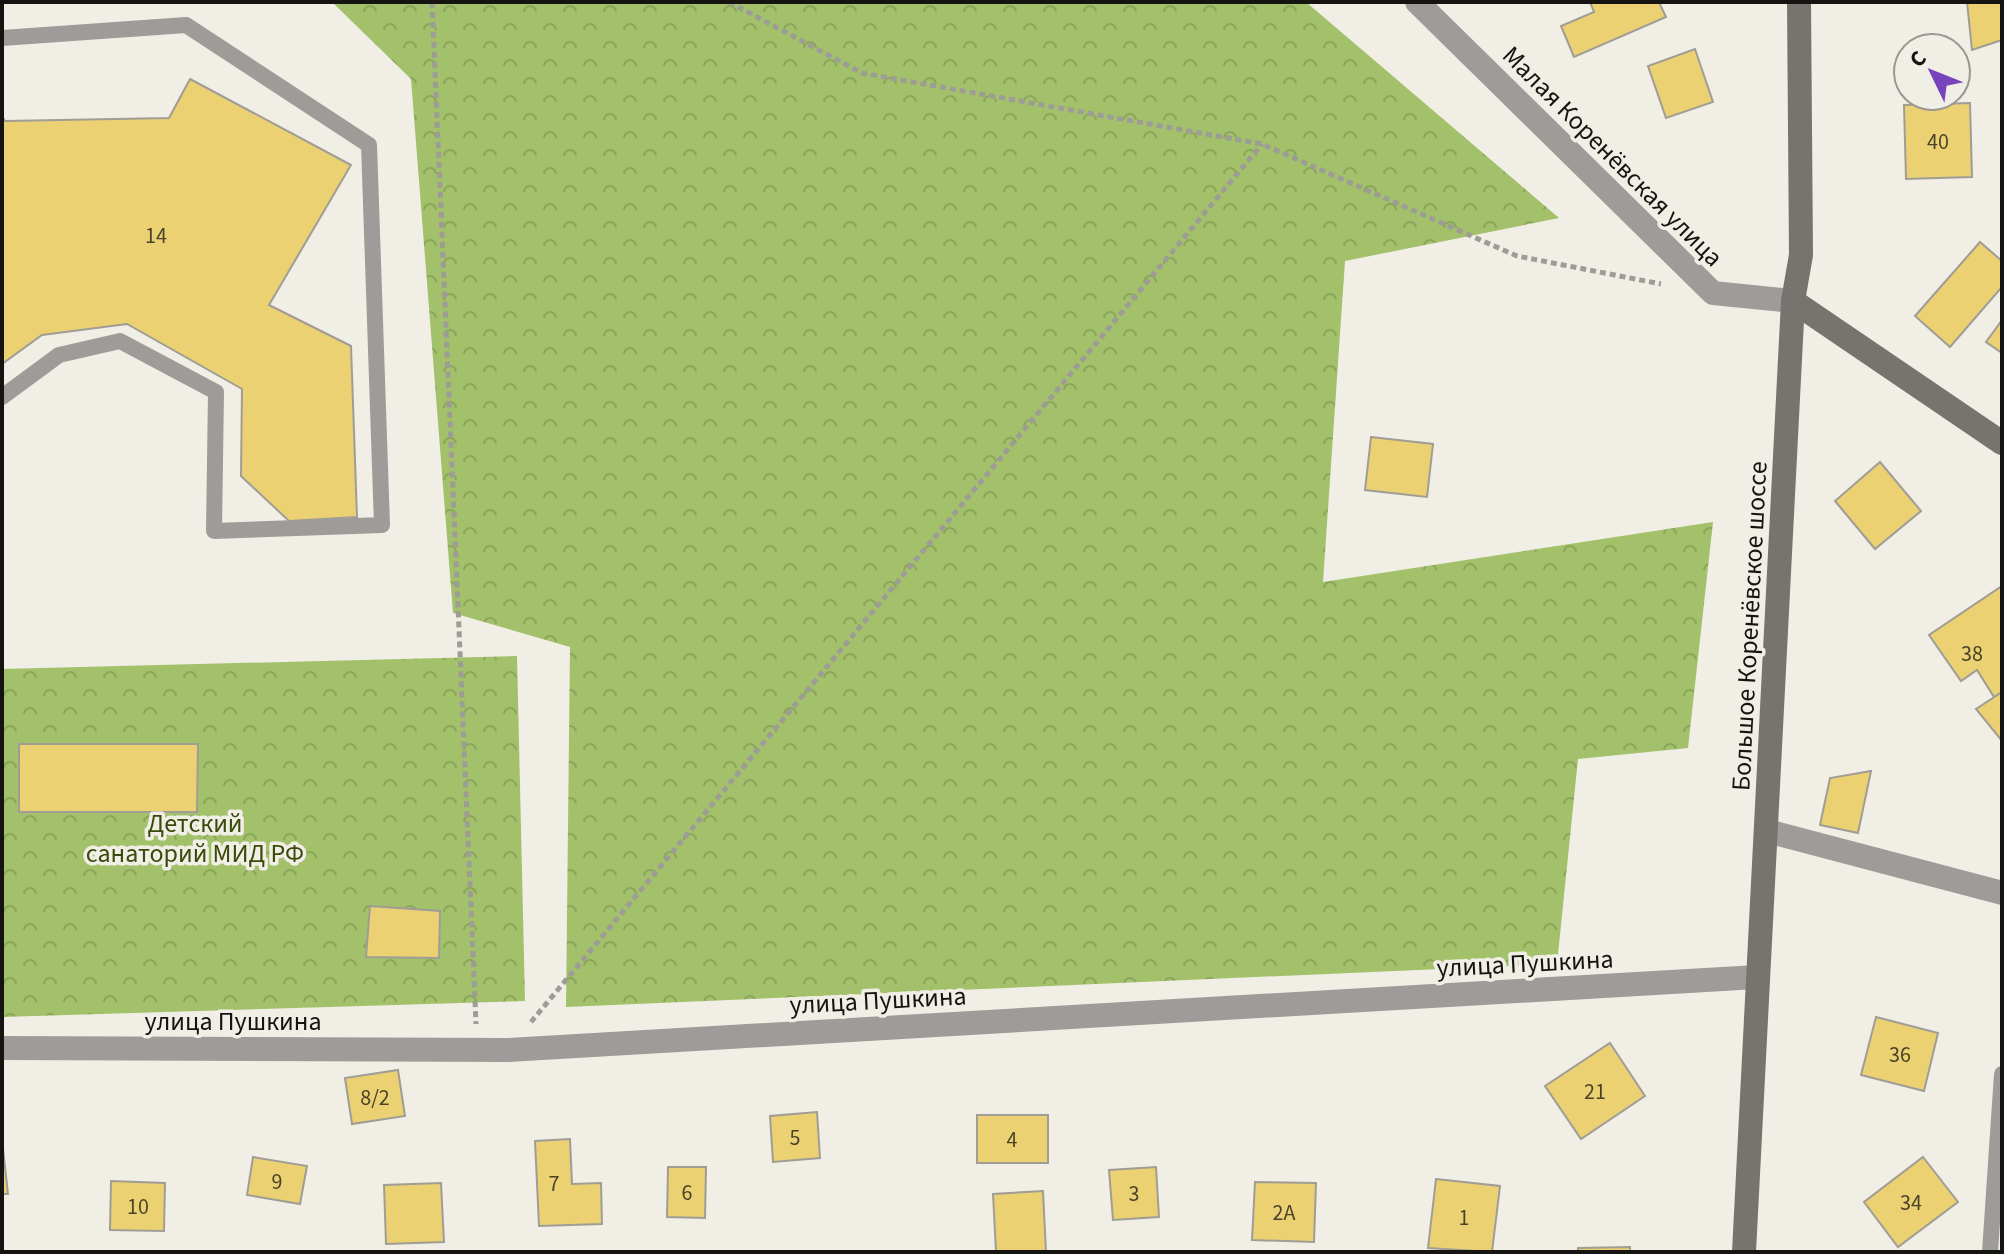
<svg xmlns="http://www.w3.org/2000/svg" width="2004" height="1254" viewBox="0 0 2004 1254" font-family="'Source Sans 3',sans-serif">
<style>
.forest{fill:url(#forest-crowns)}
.building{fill:#ebd172;stroke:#9f9d95;stroke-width:2}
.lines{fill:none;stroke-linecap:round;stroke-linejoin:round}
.path{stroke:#9e9c96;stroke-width:5;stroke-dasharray:6 4;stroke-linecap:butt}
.lane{stroke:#9e9c98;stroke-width:16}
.street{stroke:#9e9c98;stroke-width:24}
.secondary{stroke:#777470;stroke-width:24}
.labels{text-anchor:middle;stroke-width:7;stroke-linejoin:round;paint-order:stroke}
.number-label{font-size:22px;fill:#4a4329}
.street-label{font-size:26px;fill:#151411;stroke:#f1eee6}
.park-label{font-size:26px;fill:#384b0b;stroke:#f1eee6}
</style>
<defs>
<pattern id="forest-crowns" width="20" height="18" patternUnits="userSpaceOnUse" patternTransform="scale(2)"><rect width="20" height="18" fill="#a2c16a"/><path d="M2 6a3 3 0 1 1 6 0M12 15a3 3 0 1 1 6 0" fill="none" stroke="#8ba55b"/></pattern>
</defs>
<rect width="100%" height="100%" fill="#f1eee6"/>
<g class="forest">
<polygon points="332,2 1306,2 1559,218 1345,261 1323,582 1713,522 1688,748 1578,759 1557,964 566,1007 570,647 453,613 411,79"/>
<polygon points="517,656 525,1001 2,1017 2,669"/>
</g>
<g class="building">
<polygon points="1590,2 1659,2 1666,17 1574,57 1561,26 1594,12"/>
<polygon points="1967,2 2002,2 2002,40 1972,50"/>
<polygon points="1695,49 1713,102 1666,118 1648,66"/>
<polygon points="190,79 351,165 269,305 351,346 357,517 289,521 241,476 242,389 127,324 42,335 2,364 2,116 5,121 169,118"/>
<polygon points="1970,103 1972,177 1906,179 1904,105"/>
<polygon points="1980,242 2002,261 2002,287 1950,347 1915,316"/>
<polygon points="2002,320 2002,353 1986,342"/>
<polygon points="1371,437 1433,444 1427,497 1365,490"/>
<polygon points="1880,462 1921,511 1875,549 1835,501"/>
<polygon points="2002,586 2002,692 1994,697 1977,670 1961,681 1929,635"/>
<polygon points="2002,692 2002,741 1976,709"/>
<polygon points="19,744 198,744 197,812 19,812"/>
<polygon points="1871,771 1858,833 1820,825 1830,778"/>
<polygon points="370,906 440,911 439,958 366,957"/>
<polygon points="1876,1017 1938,1033 1924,1091 1861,1075"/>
<polygon points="1610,1043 1645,1096 1581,1139 1545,1086"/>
<polygon points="398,1070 405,1116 352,1124 345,1078"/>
<polygon points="817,1112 820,1158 773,1162 770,1116"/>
<rect x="977" y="1115" width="71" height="48"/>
<polygon points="570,1139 572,1184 601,1183 602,1224 539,1226 535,1141"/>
<polygon points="2,1140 8,1194 2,1194"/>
<polygon points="253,1157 307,1166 300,1204 247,1195"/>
<polygon points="1923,1157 1958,1202 1898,1247 1864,1202"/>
<polygon points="668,1167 706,1167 705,1218 667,1217"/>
<polygon points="1156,1167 1159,1217 1113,1220 1109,1170"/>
<polygon points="1436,1179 1500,1186 1492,1252 1428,1248"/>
<polygon points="111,1181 165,1183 164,1231 110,1230"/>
<polygon points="1255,1182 1316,1183 1314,1242 1252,1240"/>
<polygon points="441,1183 444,1242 386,1244 384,1185"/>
<polygon points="1043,1191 1046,1252 996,1252 993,1194"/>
<polygon points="1630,1247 1630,1252 1578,1252 1578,1248"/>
</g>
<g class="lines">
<g class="path">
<polyline points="432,2 476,1024"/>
<polyline points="729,2 862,73 1262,144 1517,256 1661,284"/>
<polyline points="531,1022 1262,144"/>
</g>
<g class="lane">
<polyline points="2,38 186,25 369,145 382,525 214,531 216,392 120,341 59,355 2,397"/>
<polyline points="1990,1252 2002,1074"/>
</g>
<g class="street">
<polyline points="1417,2 1713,293 1793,301"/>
<polyline points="1767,831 2002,893"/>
<polyline points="2,1048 508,1050 1757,977"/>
</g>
<g class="secondary">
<polyline points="1793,301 2002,443"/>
<polyline points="1744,1252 1793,301 1801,255 1799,2"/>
</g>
</g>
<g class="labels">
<g class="number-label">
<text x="1938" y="149">40</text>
<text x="156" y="243">14</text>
<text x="1972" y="661">38</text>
<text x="1900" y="1062">36</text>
<text x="1595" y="1099">21</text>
<text x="375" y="1105">8/2</text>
<text x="795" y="1145">5</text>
<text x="1012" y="1147">4</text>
<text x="277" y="1189">9</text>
<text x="554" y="1191">7</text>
<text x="687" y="1200">6</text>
<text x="1134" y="1201">3</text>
<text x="1911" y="1210">34</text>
<text x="138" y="1214">10</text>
<text x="1284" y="1220">2А</text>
<text x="1464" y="1225">1</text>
</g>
<g class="street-label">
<text transform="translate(1613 156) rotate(45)" y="9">Малая Коренёвская улица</text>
<text transform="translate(1749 626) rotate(-87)" y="9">Большое Коренёвское шоссе</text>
<text transform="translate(1525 963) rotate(-3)" y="9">улица Пушкина</text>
<text transform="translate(878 1000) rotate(-3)" y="9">улица Пушкина</text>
<text x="233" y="1030">улица Пушкина</text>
</g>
<g class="park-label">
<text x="195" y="832">Детский<tspan x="195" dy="30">санаторий МИД РФ</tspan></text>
</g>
</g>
<rect width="2004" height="1254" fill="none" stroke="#151411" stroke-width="8"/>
<g transform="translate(1932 72) rotate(313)"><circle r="38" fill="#f1eee6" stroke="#999791" stroke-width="2"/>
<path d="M0-6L14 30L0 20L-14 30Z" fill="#7744bc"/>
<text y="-12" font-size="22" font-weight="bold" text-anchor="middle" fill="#151411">С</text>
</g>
</svg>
